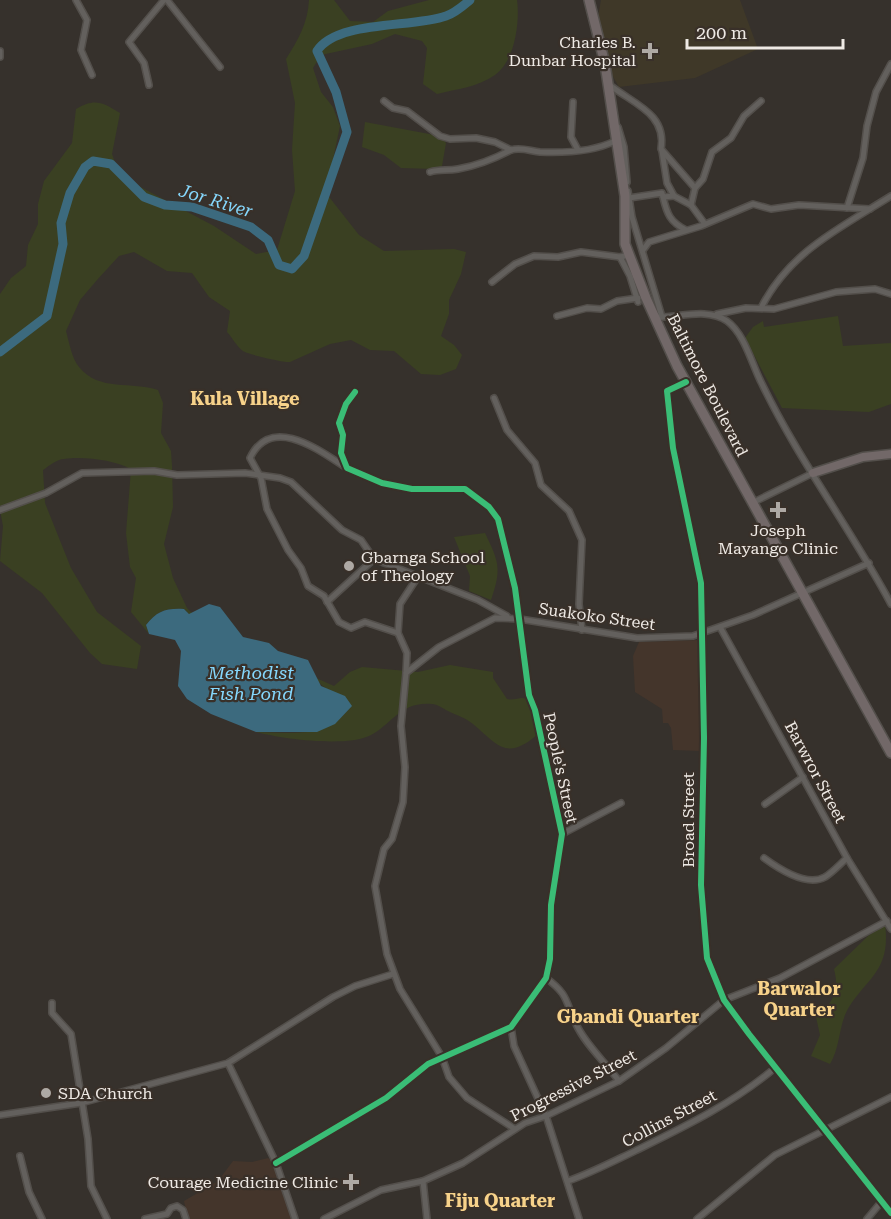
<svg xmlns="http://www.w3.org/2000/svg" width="891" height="1219" viewBox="0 0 891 1219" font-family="'Roboto Serif',serif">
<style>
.commercial{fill:#44352b}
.medical{fill:#3f3828}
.green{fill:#3a4022}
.water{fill:#3c6a7e}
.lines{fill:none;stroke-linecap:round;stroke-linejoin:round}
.river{stroke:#3c6a7e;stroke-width:9}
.street-casing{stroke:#534f4b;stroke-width:8}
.primary-casing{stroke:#534f4b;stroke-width:11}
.highway-casing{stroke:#534f4b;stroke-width:12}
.street{stroke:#63605d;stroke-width:5}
.primary{stroke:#726868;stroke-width:8}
.highway{stroke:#726868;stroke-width:9}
.cycleway-casing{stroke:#393029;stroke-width:10}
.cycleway{stroke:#3abd76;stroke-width:6}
.poi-dot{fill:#aea9a4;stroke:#393029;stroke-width:2}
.labels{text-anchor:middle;stroke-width:4.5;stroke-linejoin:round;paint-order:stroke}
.poi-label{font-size:16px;fill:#eee9e4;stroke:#393029;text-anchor:end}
.street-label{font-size:16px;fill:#eee9e4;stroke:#393029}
.water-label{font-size:18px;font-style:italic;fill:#85d7fc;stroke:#393029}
.neighbourhood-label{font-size:18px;font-weight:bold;fill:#f7d28a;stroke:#393029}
</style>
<rect width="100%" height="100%" fill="#36312c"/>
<g class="commercial">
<polygon points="699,640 700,751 673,750 671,728 668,723 663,723 662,709 635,692 633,656 639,642"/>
<polygon points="268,1158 275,1163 293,1219 188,1219 184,1201 218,1181 233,1161 252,1162"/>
</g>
<polygon class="medical" points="601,0 740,0 758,49 695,78 619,87 608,68 597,22"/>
<g class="green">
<path d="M309 0H334L350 21 373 22 388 11 429 0H517C520 22 515 61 495 75 478 87 457 89 437 94L423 84 427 48 422 41 395 34 372 44 321 55 313 68 321 92 333 107 340 126 326 193 359 235 384 251 454 249 466 252 461 274 449 300V314L441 336 454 345 462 355 456 369 440 375 421 374 394 351 370 350 351 340 330 344 290 362C285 363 247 354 243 351 237 347 232 337 227 332L230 311 209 297 192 273 167 271 134 252 119 256 97 280 80 300 66 331C69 342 72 359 79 367 99 392 132 381 158 390L163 403 161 433 171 451 172 466 173 507 164 544 173 578 187 608 193 614H189L184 609C166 608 157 611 146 625L149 634 131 612 136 578 130 567 126 533 131 469C114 460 84 456 64 459 57 459 49 466 43 470L45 503 71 568 97 612 141 646 137 669 102 664 90 653 42 593 0 561 3 526 0 510V294L11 278 26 266 28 245 38 224V204L44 181 72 143 76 109C95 98 102 102 120 113L112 154 118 171 133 183 214 226 256 254 277 250 295 191 292 150 295 103 286 59C298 40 308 23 309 0Z"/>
<polygon points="365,122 440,136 446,143 442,166 435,169 401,168 384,155 362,147"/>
<polygon points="838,316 843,346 891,343 891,404 869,412 782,408 745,338 753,327 763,321 764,327"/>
<path d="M485 533C499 562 502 569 491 600L469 591 470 576 454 537Z"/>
<path d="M450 665 493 672V678L507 699C512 700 516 699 521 698 537 697 535 725 537 735 506 761 498 745 473 724 466 718 456 715 448 711 444 709 437 704 432 704 400 701 392 725 369 736 345 747 282 739 256 732 295 732 325 740 351 706 339 696 323 689 314 677L334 686 350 672 362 667 418 672Z"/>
<path d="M885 924C891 970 868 977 849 1007 838 1025 841 1046 830 1064L811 1056 820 1035 816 1017C833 1002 840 992 834 969L868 936Z"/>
</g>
<path class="water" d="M209 604 220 607 243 637 269 643 278 651 308 660 321 686 345 696 352 706 335 724 317 732H256L211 714 187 699 178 686 181 651 175 640 149 634 146 625C157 611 166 608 184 609L189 614Z"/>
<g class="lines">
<path class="river" d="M0 352 47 316 63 244 61 223 70 193 85 167 93 161 111 164 144 197 165 205 192 207 251 227 268 240 279 265 292 269 304 256 347 132 336 92 317 51C337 20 413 28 446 16 455 13 463 6 470 0"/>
<g class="street-casing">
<g id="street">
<polyline points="76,0 87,20 81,50 92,75"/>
<polyline points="167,0 220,67"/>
<polyline points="0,51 0,57"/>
<polyline points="149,85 144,63 129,42 164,0"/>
<path d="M611 86C634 104 667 114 661 149L695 188 691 205"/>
<path d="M384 101 393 108 407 111 440 136 450 139 476 138 495 142 511 150C521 147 530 151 540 152 565 153 593 152 615 141"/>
<polyline points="573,102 571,137 578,150"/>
<polyline points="618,127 624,147 627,182"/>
<path d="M430 172C440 169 447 171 458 169 476 166 494 159 511 150"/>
<polyline points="695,188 703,179 712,152 731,138 744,116 761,101"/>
<polyline points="628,191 632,217 662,317"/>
<polyline points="674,196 691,205 705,224"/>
<path d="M663 197C667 214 670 222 686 230"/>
<polyline points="629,198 662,193 663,197 674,196 667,183 662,151"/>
<polyline points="847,208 863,158 867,126 876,92 891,64"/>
<polyline points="643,250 649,242 701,226 753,204 771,209 799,205 870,209"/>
<polyline points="620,257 630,276 638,302"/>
<polyline points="492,282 515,264 534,256 558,257 581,252 620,257 629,255"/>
<path d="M761 308C789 252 840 228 891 196"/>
<polyline points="717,314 746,308 774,309 836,292 875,289 891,294"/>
<polyline points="557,316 587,308 601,309 617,301 638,298"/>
<path d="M656 317C678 318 707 307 727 321 745 334 752 365 762 384 799 461 851 529 891 604"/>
<polyline points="686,382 667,391 673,448 701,583 704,738 701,885 707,958 724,1000 749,1034 891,1213"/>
<polyline points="494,398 507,430 535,463 541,485 569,511 582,540 579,604 582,630"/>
<path d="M345 467C319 450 271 414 250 458L261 478 267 509 288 550 301 568 308 586 324 596 339 622 351 628 365 622 398 633 407 653 406 673"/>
<polyline points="752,503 813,473"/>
<polyline points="0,510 46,493 82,473 154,471 177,475 245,473 280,478 291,482 342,530 361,540 374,559 478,600 507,616"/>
<polyline points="327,602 374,559"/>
<polyline points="720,627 847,858 891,929"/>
<polyline points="398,633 400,604 417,578"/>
<polyline points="765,804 803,777"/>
<polyline points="562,834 621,803"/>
<path d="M764 858C779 869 807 887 825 877 833 872 840 864 847 858"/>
<path d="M546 978C569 995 565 1001 576 1024 585 1044 606 1063 619 1081"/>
<polyline points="52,1003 52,1013 71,1034 88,1139 91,1186 107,1219"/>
<polyline points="511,1027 514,1046 546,1116 579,1219"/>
<polyline points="228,1063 276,1163 295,1219"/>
<polyline points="0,1115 81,1103 228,1063 333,997 355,986 393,974"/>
<polyline points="515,1129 467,1098 449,1077 442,1057 400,989 387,954 375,886 384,849 392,839 403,802 405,767 401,726 406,673 439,647 495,618 520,619 637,638 693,636 753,615 869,563"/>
<polyline points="20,1156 29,1192 42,1219"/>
<polyline points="276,1163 386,1098 428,1064 511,1027 546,978 550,959 551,905 562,834 535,710 529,695 515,588 498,519 489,507 465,489 412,489 382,483 347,468 341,453 343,435 339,423 346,404 355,392"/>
<polyline points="423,1181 427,1219"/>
<path d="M568 1181C591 1173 612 1162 635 1151 684 1127 734 1103 776 1067"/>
<polyline points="145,1219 167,1214 171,1208 177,1206 183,1210 186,1219"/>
<polyline points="324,1219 381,1190 423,1181 463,1163 525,1123 546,1116 619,1081 666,1048 724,1000 780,978 887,921"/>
<polyline points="697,1219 775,1155 891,1097"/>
<polyline points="867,1219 882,1201"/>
</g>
</g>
<g class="primary-casing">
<polyline id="primary" points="813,473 863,457 891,454"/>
</g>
<g class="highway-casing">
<polyline id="highway" points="589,0 605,64 625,196 625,244 646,298 677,366 891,753"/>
</g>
<use href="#street" class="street"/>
<use href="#primary" class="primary"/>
<use href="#highway" class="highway"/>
<g class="cycleway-casing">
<g id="cycleway">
<polyline points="686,382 667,391 673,448 701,583 704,738 701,885 707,958 724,1000 749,1034 891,1213"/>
<polyline points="276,1163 386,1098 428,1064 511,1027 546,978 550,959 551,905 562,834 535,710 529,695 515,588 498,519 489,507 465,489 412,489 382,483 347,468 341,453 343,435 339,423 346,404 355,392"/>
</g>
</g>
<use href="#cycleway" class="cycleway"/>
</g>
<g class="poi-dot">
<path d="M647 42h6v6h6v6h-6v6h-6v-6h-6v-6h6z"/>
<path d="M775 501h6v6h6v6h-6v6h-6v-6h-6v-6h6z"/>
<circle cx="349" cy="566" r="6"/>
<circle cx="46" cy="1093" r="6"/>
<path d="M348 1173h6v6h6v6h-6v6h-6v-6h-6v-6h6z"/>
</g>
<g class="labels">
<g class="poi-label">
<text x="636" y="48">Charles B.<tspan x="636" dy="18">Dunbar Hospital</tspan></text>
<text x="778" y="536" text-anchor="middle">Joseph<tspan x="778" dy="18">Mayango Clinic</tspan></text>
<text x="361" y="563" text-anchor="start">Gbarnga School<tspan x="361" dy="18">of Theology</tspan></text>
<text x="58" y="1099" text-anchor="start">SDA Church</text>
<text x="338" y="1188">Courage Medicine Clinic</text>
</g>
<g class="street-label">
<text transform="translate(708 385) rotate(63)" y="6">Baltimore Boulevard</text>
<text transform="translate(597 616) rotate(8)" y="6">Suakoko Street</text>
<text transform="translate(561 768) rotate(78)" y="6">People's Street</text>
<text transform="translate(816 772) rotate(62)" y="6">Barwror Street</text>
<text transform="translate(688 820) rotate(-90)" y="6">Broad Street</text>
<text transform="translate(573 1085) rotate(-27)" y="6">Progressive Street</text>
<text transform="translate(669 1118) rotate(-28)" y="6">Collins Street</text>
</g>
<g class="water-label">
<text transform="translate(216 201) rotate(17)" y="6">Jor River</text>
<text x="251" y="679">Methodist<tspan x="251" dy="21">Fish Pond</tspan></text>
</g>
<g class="neighbourhood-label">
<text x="245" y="405">Kula Village</text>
<text x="799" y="995">Barwalor<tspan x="799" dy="21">Quarter</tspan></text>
<text x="628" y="1023">Gbandi Quarter</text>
<text x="500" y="1207">Fiju Quarter</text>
</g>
</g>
<path d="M687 39v9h156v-9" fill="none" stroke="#eee9e4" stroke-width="3"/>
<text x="696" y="39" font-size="18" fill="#eee9e4" stroke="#393029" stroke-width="4.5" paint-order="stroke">200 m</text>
</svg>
